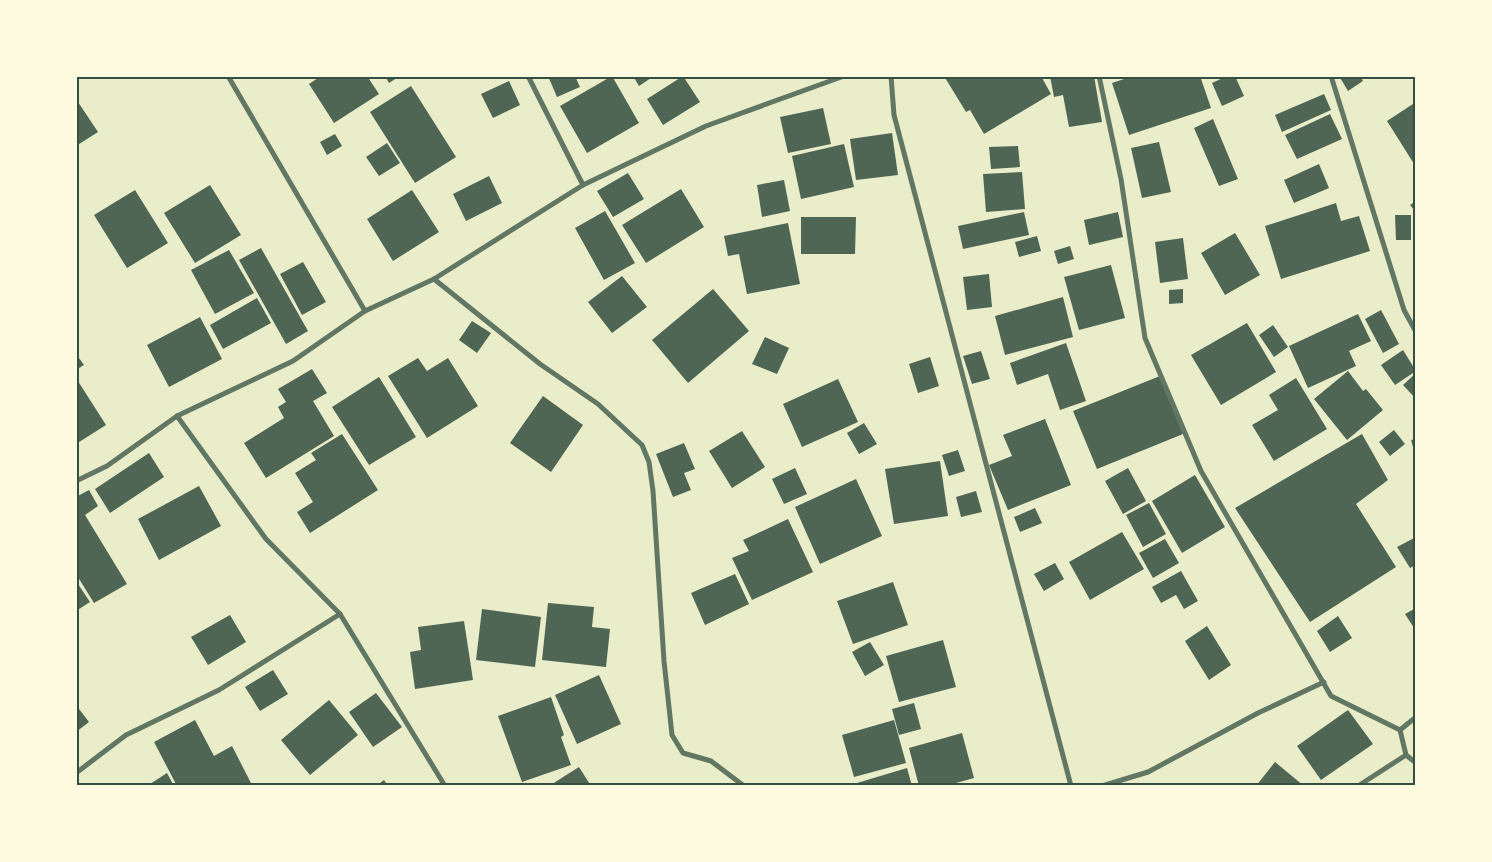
<svg xmlns="http://www.w3.org/2000/svg" width="1492" height="862" viewBox="0 0 1492 862" font-family="Quicksand,sans-serif">
<style>
.building{fill:#4f6655}
.lines{fill:none;stroke-linecap:round;stroke-linejoin:round}
.minor{stroke:#617663;stroke-width:5}
.neatline{fill:none;stroke:#344e41;stroke-width:2}
</style>
<rect width="100%" height="100%" fill="#e9edc9"/>
<g class="building">
<polygon points="321,76 367,76 379,94 334,123 309,84"/>
<polygon points="385,76 400,76 389,83"/>
<polygon points="548,76 575,76 580,87 557,97"/>
<polygon points="612,76 639,123 587,153 560,106"/>
<polygon points="633,76 654,76 639,86"/>
<polygon points="683,76 700,102 663,125 647,99"/>
<polygon points="944,76 1041,76 1051,94 984,134 970,110 966,112"/>
<polygon points="1050,76 1094,76 1102,122 1069,127 1063,95 1054,97"/>
<polygon points="1133,76 1200,76 1211,108 1129,135 1112,83"/>
<polygon points="1227,76 1235,76 1244,96 1222,106 1212,83"/>
<polygon points="1339,76 1360,76 1363,81 1348,91"/>
<polygon points="509,81 520,105 493,118 481,94"/>
<polygon points="411,86 456,157 415,183 370,112"/>
<polygon points="1324,94 1331,110 1282,132 1275,115"/>
<polygon points="76,99 98,132 76,146"/>
<polygon points="1416,102 1416,167 1387,121"/>
<polygon points="823,108 831,144 788,153 780,117"/>
<polygon points="1330,114 1342,139 1297,159 1285,135"/>
<polygon points="1213,119 1238,179 1219,186 1194,128"/>
<polygon points="892,133 898,175 856,180 850,139"/>
<polygon points="335,134 342,146 327,155 320,142"/>
<polygon points="1159,142 1171,192 1142,198 1131,148"/>
<polygon points="387,143 400,163 379,176 366,157"/>
<polygon points="844,144 854,187 801,199 792,156"/>
<polygon points="1018,146 1020,167 991,169 989,147"/>
<polygon points="1319,164 1329,188 1294,203 1284,180"/>
<polygon points="1022,172 1025,209 986,212 983,174"/>
<polygon points="628,173 644,199 613,217 597,191"/>
<polygon points="489,176 502,203 466,221 453,194"/>
<polygon points="784,180 790,211 762,217 757,185"/>
<polygon points="210,185 241,235 195,263 164,213"/>
<polygon points="681,189 704,227 646,263 622,225"/>
<polygon points="135,190 168,243 127,268 94,215"/>
<polygon points="412,190 439,232 393,261 367,219"/>
<polygon points="1416,201 1416,212 1410,205"/>
<polygon points="1336,203 1341,221 1359,216 1370,251 1281,279 1265,226"/>
<polygon points="605,211 635,263 604,280 575,228"/>
<polygon points="1024,212 1029,235 963,249 958,226"/>
<polygon points="1118,212 1123,237 1089,245 1084,220"/>
<polygon points="1395,215 1411,215 1411,240 1396,240"/>
<polygon points="801,217 856,217 855,254 801,254"/>
<polygon points="788,223 800,284 747,294 739,254 728,256 724,236"/>
<polygon points="1235,233 1260,275 1225,295 1201,253"/>
<polygon points="1037,236 1041,251 1019,257 1015,242"/>
<polygon points="1183,238 1188,279 1160,283 1155,242"/>
<polygon points="1070,246 1074,259 1058,264 1054,251"/>
<polygon points="261,248 308,331 286,344 239,260"/>
<polygon points="229,250 254,293 215,314 191,270"/>
<polygon points="303,262 326,302 302,315 280,274"/>
<polygon points="1111,265 1125,318 1079,330 1064,277"/>
<polygon points="989,274 992,307 967,310 963,277"/>
<polygon points="622,276 647,307 612,333 588,302"/>
<polygon points="713,289 749,331 688,383 652,340"/>
<polygon points="1183,289 1183,303 1169,304 1169,290"/>
<polygon points="1063,297 1073,337 1005,355 995,316"/>
<polygon points="257,298 271,323 223,349 210,325"/>
<polygon points="1381,310 1399,344 1383,353 1365,319"/>
<polygon points="1358,314 1371,341 1349,351 1356,366 1308,388 1289,346"/>
<polygon points="200,317 222,359 169,387 147,345"/>
<polygon points="472,321 491,333 477,353 459,340"/>
<polygon points="1247,323 1276,372 1221,405 1191,355"/>
<polygon points="1273,325 1288,347 1274,357 1259,335"/>
<polygon points="765,337 789,348 777,374 752,364"/>
<polygon points="1066,343 1086,401 1060,410 1048,374 1017,385 1010,363"/>
<polygon points="1403,350 1416,371 1395,385 1381,365"/>
<polygon points="981,351 990,379 972,384 963,356"/>
<polygon points="76,354 84,365 76,370"/>
<polygon points="930,357 939,386 918,393 909,364"/>
<polygon points="418,358 427,371 448,358 478,406 427,438 388,376"/>
<polygon points="312,369 327,393 313,401 334,436 266,478 244,443 284,418 278,407 286,402 278,389"/>
<polygon points="1348,371 1363,391 1366,389 1383,410 1347,440 1314,399"/>
<polygon points="1416,373 1416,399 1403,385"/>
<polygon points="1160,376 1183,434 1097,469 1073,411"/>
<polygon points="379,377 416,437 369,465 332,407"/>
<polygon points="76,378 106,425 76,444"/>
<polygon points="1296,378 1327,429 1274,461 1252,425 1278,410 1269,395"/>
<polygon points="838,379 858,422 802,447 783,404"/>
<polygon points="543,396 583,425 551,472 510,443"/>
<polygon points="1045,419 1071,485 1008,510 989,465 1012,456 1003,435"/>
<polygon points="864,423 877,444 859,454 847,433"/>
<polygon points="1394,430 1405,444 1390,456 1379,442"/>
<polygon points="742,431 765,467 732,488 709,451"/>
<polygon points="342,434 378,490 310,533 297,512 313,502 295,473 316,460 311,453"/>
<polygon points="1362,434 1388,480 1356,504 1396,567 1310,622 1235,508"/>
<polygon points="1416,439 1416,454 1415,454 1411,440"/>
<polygon points="684,443 695,469 684,473 691,490 673,497 656,454"/>
<polygon points="958,450 965,471 949,476 942,455"/>
<polygon points="149,453 164,477 110,513 95,489"/>
<polygon points="940,461 948,516 894,524 885,469"/>
<polygon points="795,468 807,494 784,504 772,479"/>
<polygon points="1128,468 1146,501 1123,514 1105,481"/>
<polygon points="1195,475 1225,527 1182,553 1152,501"/>
<polygon points="856,479 882,536 820,564 795,507"/>
<polygon points="199,486 221,526 159,560 138,519"/>
<polygon points="89,490 98,506 85,515 127,584 94,603 76,574 76,497"/>
<polygon points="976,491 982,512 961,517 956,497"/>
<polygon points="1149,503 1166,534 1143,547 1126,515"/>
<polygon points="1035,508 1042,523 1020,532 1014,517"/>
<polygon points="788,519 813,572 752,600 732,558 749,551 743,540"/>
<polygon points="1122,532 1144,569 1090,600 1069,562"/>
<polygon points="1416,537 1416,565 1410,568 1397,547"/>
<polygon points="1165,539 1179,563 1153,578 1139,553"/>
<polygon points="1055,563 1064,579 1044,591 1034,574"/>
<polygon points="1181,571 1198,601 1184,609 1176,595 1161,603 1152,587"/>
<polygon points="735,574 749,604 705,625 691,593"/>
<polygon points="76,581 90,602 76,611"/>
<polygon points="893,582 908,625 853,644 837,601"/>
<polygon points="548,603 594,607 592,627 610,629 606,667 542,660"/>
<polygon points="1416,608 1416,631 1405,614"/>
<polygon points="482,609 541,617 535,667 476,660"/>
<polygon points="230,615 246,642 208,665 191,637"/>
<polygon points="1338,616 1352,638 1330,652 1317,631"/>
<polygon points="464,621 473,680 415,689 410,652 421,650 418,627"/>
<polygon points="1207,626 1231,665 1209,680 1185,641"/>
<polygon points="943,640 956,687 899,702 886,656"/>
<polygon points="870,642 884,665 865,676 852,652"/>
<polygon points="273,670 288,694 260,711 245,687"/>
<polygon points="599,675 621,724 577,744 555,695"/>
<polygon points="376,693 402,727 373,747 349,712"/>
<polygon points="551,697 564,735 561,737 571,765 522,782 498,716"/>
<polygon points="329,700 358,735 310,775 281,740"/>
<polygon points="914,703 921,729 899,735 892,709"/>
<polygon points="76,705 89,722 76,732"/>
<polygon points="1348,710 1373,744 1321,780 1297,746"/>
<polygon points="195,720 214,756 232,746 252,785 177,786 154,742"/>
<polygon points="894,720 906,763 854,777 842,735"/>
<polygon points="962,733 974,778 945,786 919,786 909,748"/>
<polygon points="1275,762 1304,786 1256,786"/>
<polygon points="579,767 591,786 549,786"/>
<polygon points="907,768 912,786 858,786 857,783"/>
<polygon points="167,773 174,786 147,786"/>
<polygon points="384,780 388,786 376,786"/>
</g>
<g class="lines">
<g class="minor">
<polyline points="228,76 365,311"/>
<polyline points="528,76 583,185"/>
<polyline points="891,76 894,115 1071,786"/>
<polyline points="1099,76 1121,179 1145,338 1201,471 1331,696 1400,730 1406,755 1416,763"/>
<polyline points="1331,76 1404,310 1416,332"/>
<polyline points="434,279 540,364 598,404 642,445 649,462 653,491 664,661 672,735 683,753 711,761 744,786"/>
<polyline points="177,416 266,539 340,614 445,786"/>
<polyline points="76,481 107,466 177,416 293,361 365,311 434,279 583,185 706,126 844,76"/>
<polyline points="1400,730 1416,717"/>
<polyline points="76,773 126,735 219,690 340,614"/>
<polyline points="1102,786 1148,772 1258,713 1324,682"/>
<polyline points="1358,786 1406,755"/>
</g>
</g>
<rect width="1492" height="862" fill="none" stroke="#fefae0" stroke-width="155"/>
<rect x="78" y="78" width="1336" height="706" class="neatline"/>
</svg>
